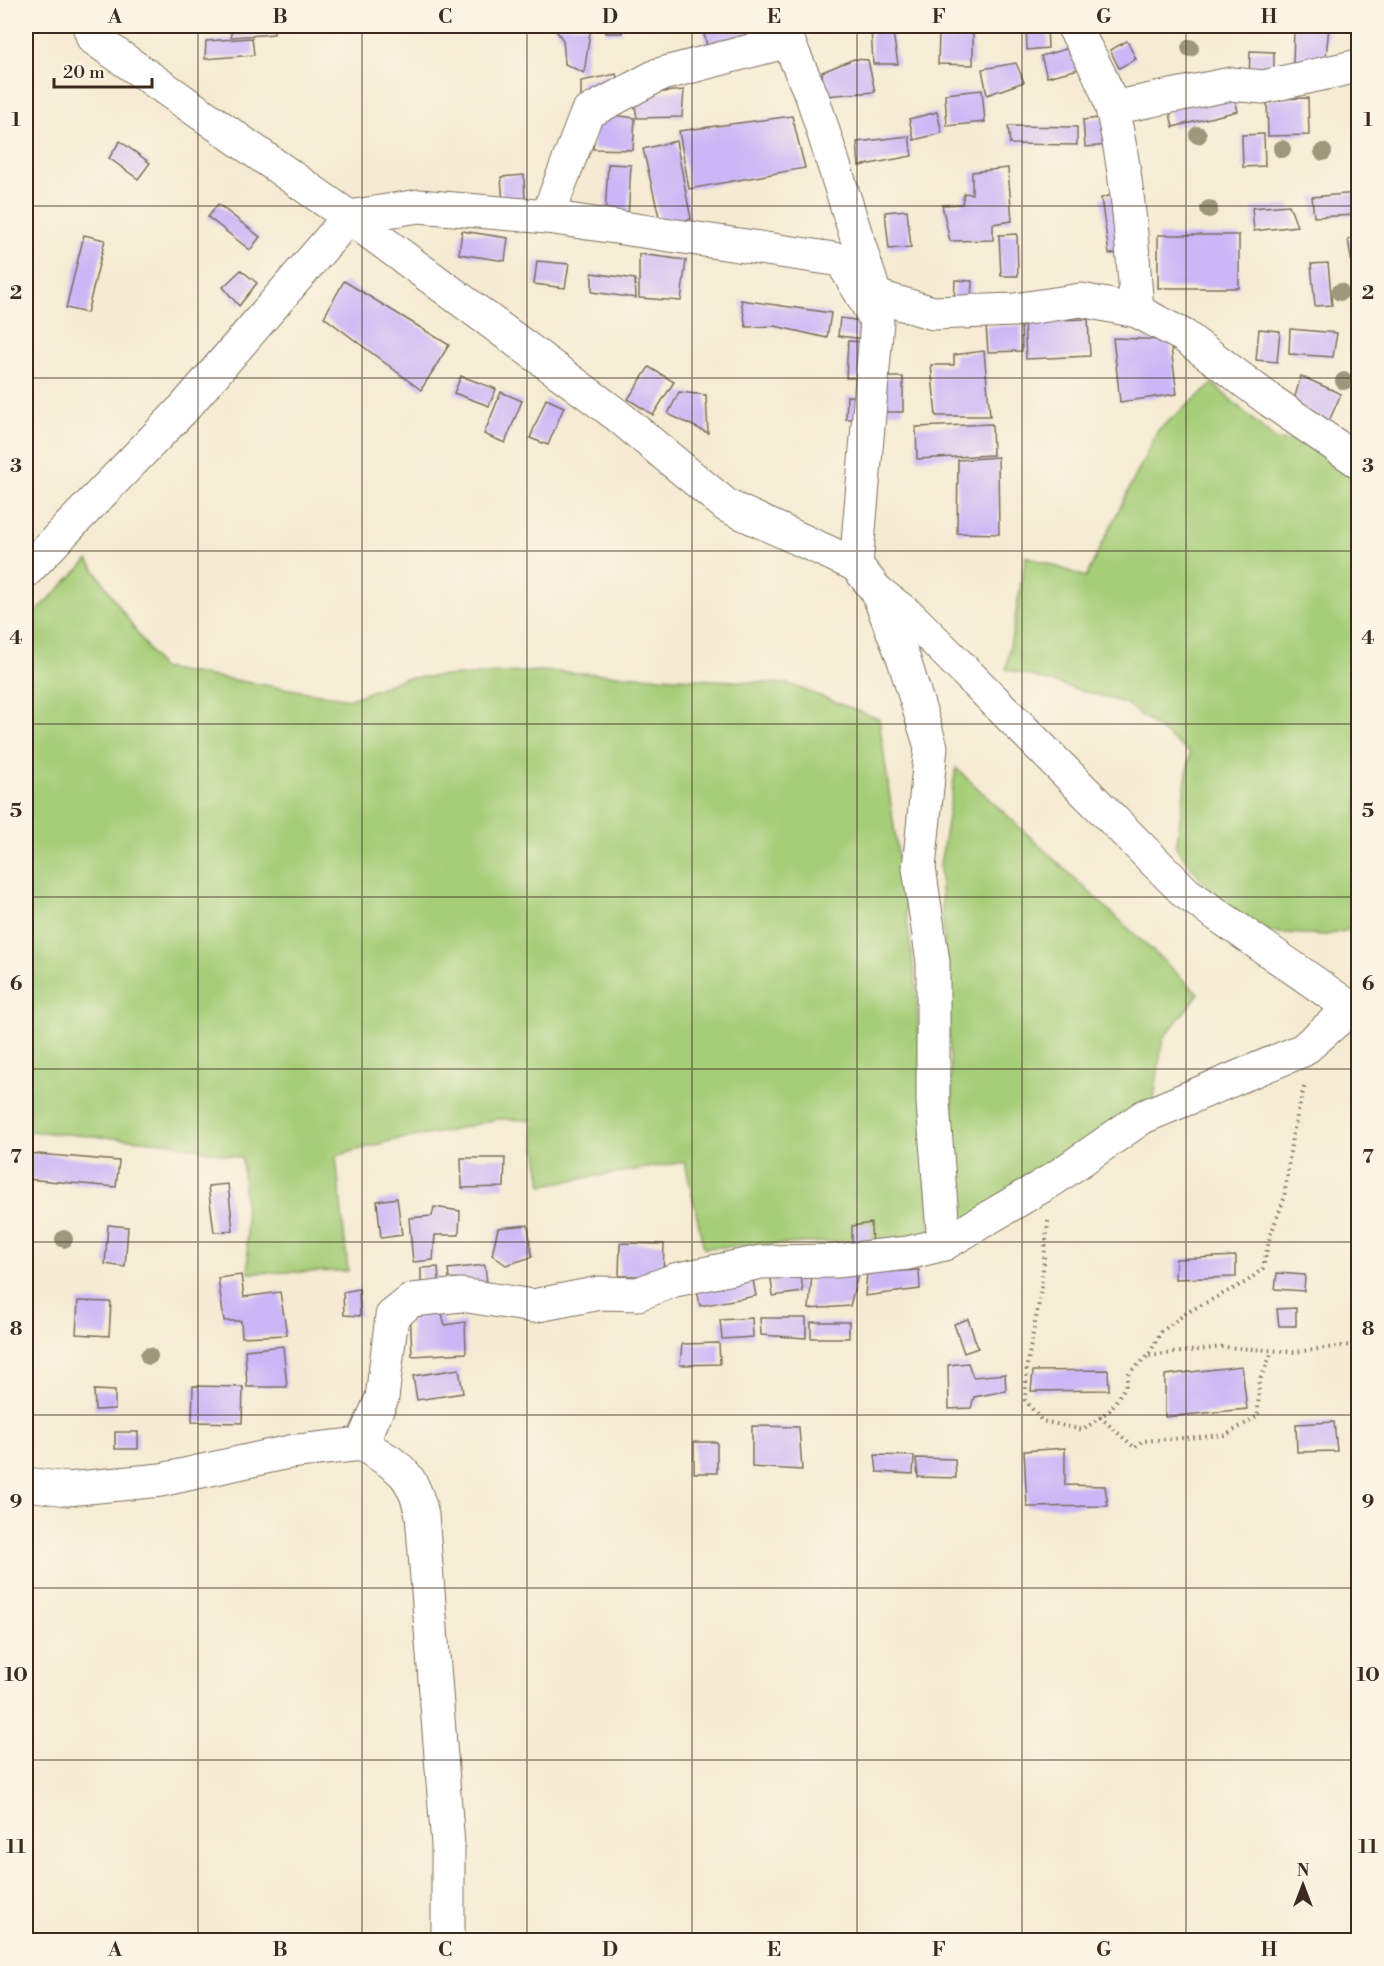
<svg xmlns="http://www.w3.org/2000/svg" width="1384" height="1966" viewBox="0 0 1384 1966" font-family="'Libre Bodoni',serif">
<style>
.green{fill:#a6cd78;stroke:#707c4b;stroke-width:1.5}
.building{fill:#cbb7f6}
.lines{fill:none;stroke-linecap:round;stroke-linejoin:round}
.street-casing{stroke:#7c6e5d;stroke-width:35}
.secondary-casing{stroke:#7c6e5d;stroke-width:35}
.path{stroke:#7c6e5d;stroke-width:4;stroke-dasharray:1.5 4.5;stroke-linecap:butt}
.street{stroke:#fff;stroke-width:33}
.secondary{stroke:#fff;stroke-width:33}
.tree{fill:#9e977b}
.grid{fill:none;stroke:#3b2a1e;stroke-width:1.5;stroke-opacity:0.55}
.neatline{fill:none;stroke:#3b2a1e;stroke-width:2}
.grid-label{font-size:20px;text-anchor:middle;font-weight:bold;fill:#3b2a1e}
</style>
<rect width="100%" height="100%" fill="#fcf5e5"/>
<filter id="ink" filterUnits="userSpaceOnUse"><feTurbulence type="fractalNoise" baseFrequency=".0167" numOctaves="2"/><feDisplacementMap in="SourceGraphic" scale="12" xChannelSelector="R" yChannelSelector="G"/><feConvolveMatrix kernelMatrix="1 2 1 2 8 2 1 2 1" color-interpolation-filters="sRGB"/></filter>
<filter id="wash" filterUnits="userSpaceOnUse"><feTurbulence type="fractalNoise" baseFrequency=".008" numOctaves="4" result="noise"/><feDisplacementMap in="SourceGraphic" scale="24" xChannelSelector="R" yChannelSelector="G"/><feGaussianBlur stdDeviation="1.35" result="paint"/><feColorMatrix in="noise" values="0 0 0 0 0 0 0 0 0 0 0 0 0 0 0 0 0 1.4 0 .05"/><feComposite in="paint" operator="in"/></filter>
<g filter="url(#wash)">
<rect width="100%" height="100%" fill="#f5ebd2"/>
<g class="green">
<polygon points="1213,384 1276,440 1306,441 1358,475 1358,928 1326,935 1242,931 1176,847 1190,753 1125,703 1006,669 1026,556 1086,577 1158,430"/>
<polygon points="88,560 161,668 350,699 405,678 542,671 789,684 879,719 916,985 930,1237 704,1248 685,1162 542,1185 532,1120 496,1119 450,1131 394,1140 336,1156 348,1271 249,1273 242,1158 166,1142 26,1131 26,622"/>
<polygon points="956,768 1199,994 1163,1038 1153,1105 975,1220 958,1216 940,865"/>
</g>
<g id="blocks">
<g class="building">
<polygon points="104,26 123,26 123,29 104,31"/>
<polygon points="148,26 166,26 166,27 148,28"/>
<polygon points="231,26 274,26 274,34 231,37"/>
<polygon points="553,26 591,26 584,73 565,64 563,40"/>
<rect x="606" y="26" width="16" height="7"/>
<polygon points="707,26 744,26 747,40 708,49 702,27"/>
<polygon points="823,26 849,26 849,27 823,28"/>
<polygon points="950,26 973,26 973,65 938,64 939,30 949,30"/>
<polygon points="1026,26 1047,26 1048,48 1027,50"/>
<polygon points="1294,26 1329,26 1325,67 1293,66"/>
<polygon points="871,27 892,27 898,64 873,64"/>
<polygon points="252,38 254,55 205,59 206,41"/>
<polygon points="1127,41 1136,59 1119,68 1110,50"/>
<polygon points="1073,47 1079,69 1047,77 1041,56"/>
<polygon points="1250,51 1274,52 1274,79 1249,79"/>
<polygon points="854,59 868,60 875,92 824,96 822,72"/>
<polygon points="1016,63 1024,82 987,95 982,69"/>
<polygon points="616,74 620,89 581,100 581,81"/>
<polygon points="684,90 682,117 637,118 633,95"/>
<polygon points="982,90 985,122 947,126 945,94"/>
<polygon points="1233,94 1238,111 1173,127 1169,109"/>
<polygon points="1308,98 1309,135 1268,136 1267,99"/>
<polygon points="937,112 942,133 914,140 909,119"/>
<polygon points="597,113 635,118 633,150 593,149"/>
<polygon points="792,116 805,168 689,189 679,131"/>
<polygon points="1106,117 1109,145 1085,147 1083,120"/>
<polygon points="1008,126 1077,127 1077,145 1010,144"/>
<polygon points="1264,134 1265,166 1243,167 1242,135"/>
<polygon points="909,136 912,156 859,166 857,142"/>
<polygon points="120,141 150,163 138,179 109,158"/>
<polygon points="676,141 691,219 661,225 643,149"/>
<polygon points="608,164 631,165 628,218 605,216"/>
<polygon points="1008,168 1012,221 993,224 993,240 950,241 942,205 962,204 964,193 972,194 972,172"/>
<polygon points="524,175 525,202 503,204 501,177"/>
<polygon points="1123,192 1123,253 1109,254 1101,198"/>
<polygon points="1356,193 1357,215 1314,217 1312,197"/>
<polygon points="218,204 260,237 250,250 208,217"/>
<polygon points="1289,205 1297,226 1254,231 1252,208"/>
<polygon points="907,210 911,247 889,249 885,212"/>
<polygon points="462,231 508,238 505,261 459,254"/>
<polygon points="1017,234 1018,276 1001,276 999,235"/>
<polygon points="84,235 105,240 87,313 66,308"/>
<rect x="1158" y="235" width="81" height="53"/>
<polygon points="1358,237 1358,263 1352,264 1348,239"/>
<polygon points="639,254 686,260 681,301 639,298"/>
<polygon points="537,261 569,264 565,288 534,284"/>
<polygon points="1328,263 1332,305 1315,306 1311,264"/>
<polygon points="241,270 257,283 239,306 223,287"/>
<polygon points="592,273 635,279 636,298 592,292"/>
<polygon points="955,280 972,281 971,303 954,302"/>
<polygon points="344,281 449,345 421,390 324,317"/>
<polygon points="741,300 831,313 827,338 775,326 746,327"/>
<polygon points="840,318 869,322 867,339 838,336"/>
<polygon points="1088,319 1090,356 1026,359 1024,321"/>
<polygon points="986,326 1021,326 1022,351 988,352"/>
<polygon points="1259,329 1280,331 1277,362 1256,360"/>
<polygon points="1290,329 1337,333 1333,357 1289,354"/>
<polygon points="1113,338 1170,340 1177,394 1120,402"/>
<polygon points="848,341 864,342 862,378 846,378"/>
<polygon points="1351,342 1358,342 1358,359 1352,359"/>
<polygon points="984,351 990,416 936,416 931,365 954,365 954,355"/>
<polygon points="649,367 674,382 653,415 628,399"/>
<polygon points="461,376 496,389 489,406 454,393"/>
<polygon points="1301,376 1341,394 1329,421 1293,403"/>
<rect x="879" y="377" width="24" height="35"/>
<polygon points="501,392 522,401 505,443 484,434"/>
<polygon points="679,392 706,395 708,433 668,414"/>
<polygon points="847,396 864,397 863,419 846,419"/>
<polygon points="546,399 564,407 548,445 530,438"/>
<polygon points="992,424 993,455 917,459 916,427"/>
<polygon points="998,457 999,534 957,533 958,460"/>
<polygon points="26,1153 119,1161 116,1187 26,1179"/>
<polygon points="461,1158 505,1158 504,1187 462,1188"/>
<polygon points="228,1184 233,1231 214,1232 208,1186"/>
<polygon points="397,1198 402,1235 381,1238 377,1201"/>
<polygon points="434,1207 460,1211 459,1235 435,1235 433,1260 413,1262 409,1218 432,1216"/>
<polygon points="871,1223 872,1251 852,1253 852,1226"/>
<polygon points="108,1225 128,1227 125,1267 105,1264"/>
<polygon points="528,1225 532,1257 506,1265 492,1255 498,1228"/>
<polygon points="620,1243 664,1244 663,1276 619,1276"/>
<polygon points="1236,1256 1236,1277 1175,1279 1176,1259"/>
<polygon points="485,1265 487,1283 450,1287 448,1269"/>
<polygon points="438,1267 439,1282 421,1282 421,1268"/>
<polygon points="800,1267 803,1292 773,1296 770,1271"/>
<polygon points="919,1270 920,1289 865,1296 867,1273"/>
<polygon points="812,1273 858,1274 850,1306 809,1309"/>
<polygon points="1277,1273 1305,1275 1304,1291 1275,1289"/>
<polygon points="752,1274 756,1296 700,1306 696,1284"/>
<polygon points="241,1275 244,1297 280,1292 287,1335 242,1337 241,1321 224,1321 218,1278"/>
<polygon points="359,1289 360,1316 344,1315 343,1292"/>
<polygon points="78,1301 111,1302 109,1336 76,1334"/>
<polygon points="440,1306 445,1325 465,1322 466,1353 412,1356 410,1307"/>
<polygon points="1296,1308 1296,1326 1279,1326 1277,1309"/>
<polygon points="752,1318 753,1337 722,1339 720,1320"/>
<polygon points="760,1318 806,1318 806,1338 761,1335"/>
<polygon points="968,1319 978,1348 964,1353 954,1324"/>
<rect x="811" y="1322" width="38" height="16"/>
<polygon points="719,1343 720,1364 680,1365 682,1344"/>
<polygon points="283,1346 287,1387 247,1387 245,1350"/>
<polygon points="968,1363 973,1377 1005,1374 1006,1391 974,1397 971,1408 949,1409 948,1365"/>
<polygon points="1242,1366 1247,1409 1165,1417 1165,1375"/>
<polygon points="459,1369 463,1393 417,1400 413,1376"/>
<polygon points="1108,1370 1109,1390 1031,1391 1033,1371"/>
<polygon points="193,1386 243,1387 242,1423 192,1422"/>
<polygon points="94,1390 115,1391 115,1409 95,1410"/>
<polygon points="1334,1422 1337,1451 1297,1452 1296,1424"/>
<polygon points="752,1426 799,1427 802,1470 752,1467"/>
<rect x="115" y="1432" width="23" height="17"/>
<rect x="694" y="1442" width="23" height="31"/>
<polygon points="1065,1448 1065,1485 1105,1486 1108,1506 1027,1507 1024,1451"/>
<polygon points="875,1455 914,1456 913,1474 877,1472"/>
<polygon points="916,1458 955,1459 956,1478 918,1477"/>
</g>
</g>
</g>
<g filter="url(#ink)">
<use href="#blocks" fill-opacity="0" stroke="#7c6e5d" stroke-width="1.5"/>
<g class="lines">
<g class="street-casing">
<g id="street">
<path d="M1073 26C1087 51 1105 80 1112 109 1128 175 1132 243 1137 311"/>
<polyline points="1112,108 1231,84 1263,87 1358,66"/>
<polyline points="349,217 419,206 547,217 841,260 862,295 876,296 933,313 1014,310 1081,300 1137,311 1184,336 1271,401 1358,461"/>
<polyline points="547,217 587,113 658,75 788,41 813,99 874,292"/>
<polyline points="856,565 877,322 862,295"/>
<polyline points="877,591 904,660 931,747 919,868 933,962 933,1103 944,1244"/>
<path d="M362 1444C398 1467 412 1470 422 1515L448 1845V1940"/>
<polyline points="26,1484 67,1489 161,1480 289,1452 362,1444 382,1398 392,1316 412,1300 461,1295 533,1306 600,1293 638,1294 675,1280 761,1262 836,1261 908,1253 944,1244 1054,1179 1143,1117 1303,1050 1351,1008"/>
</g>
</g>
<g class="secondary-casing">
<g id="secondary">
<polyline points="89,26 93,38 349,217 617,415 727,506 856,565 877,591 912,618 1186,893 1358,1013"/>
<polyline points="26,571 185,407 349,217"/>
</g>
</g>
<g class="path">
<polyline points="1304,1087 1292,1137 1284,1199 1270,1236 1263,1268 1248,1281 1186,1313 1161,1332 1148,1356 1223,1347 1295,1352 1358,1344"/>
<polyline points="1048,1221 1040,1297 1027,1365 1025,1400 1042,1421 1083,1430 1110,1410 1125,1387 1129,1373 1148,1356"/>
<polyline points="1100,1417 1135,1448 1142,1441 1226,1435 1258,1416 1259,1382 1272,1352"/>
</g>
<use href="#street" class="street"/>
<use href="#secondary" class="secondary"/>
</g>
<g class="tree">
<circle cx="1190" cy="48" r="9"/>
<circle cx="1198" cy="135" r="9"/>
<circle cx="1282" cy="149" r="9"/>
<circle cx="1323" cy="152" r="9"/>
<circle cx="1209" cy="209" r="9"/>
<circle cx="1340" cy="292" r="9"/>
<circle cx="1344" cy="381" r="9"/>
<circle cx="64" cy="1239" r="9"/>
<circle cx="149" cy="1356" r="9"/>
</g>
</g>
<path class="grid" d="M198 26V1940M362 26V1940M527 26V1940M692 26V1940M857 26V1940M1022 26V1940M1186 26V1940M26 206H1358M26 378H1358M26 551H1358M26 724H1358M26 897H1358M26 1069H1358M26 1242H1358M26 1415H1358M26 1588H1358M26 1760H1358"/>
<rect width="1384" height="1966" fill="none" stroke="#fcf5e5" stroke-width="66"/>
<g transform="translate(1303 1885)" stroke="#fcf5e5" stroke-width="4.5" paint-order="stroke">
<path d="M0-4.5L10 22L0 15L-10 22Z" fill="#3b2a1e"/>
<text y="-9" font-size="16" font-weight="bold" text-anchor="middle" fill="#3b2a1e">N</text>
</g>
<path d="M54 78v9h98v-9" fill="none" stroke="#3b2a1e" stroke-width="3"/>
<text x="63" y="78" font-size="18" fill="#3b2a1e" stroke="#fcf5e5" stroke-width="4.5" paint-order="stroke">20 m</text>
<rect x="33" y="33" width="1318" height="1900" class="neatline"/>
<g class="grid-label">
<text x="115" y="23">A</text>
<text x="280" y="23">B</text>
<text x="445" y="23">C</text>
<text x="610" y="23">D</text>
<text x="774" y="23">E</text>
<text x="939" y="23">F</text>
<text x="1104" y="23">G</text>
<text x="1269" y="23">H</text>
<text x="16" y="126">1</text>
<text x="1368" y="126">1</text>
<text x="16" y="299">2</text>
<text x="1368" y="299">2</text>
<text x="16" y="472">3</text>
<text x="1368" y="472">3</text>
<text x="16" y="644">4</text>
<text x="1368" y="644">4</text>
<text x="16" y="817">5</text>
<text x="1368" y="817">5</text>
<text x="16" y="990">6</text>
<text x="1368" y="990">6</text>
<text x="16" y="1163">7</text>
<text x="1368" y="1163">7</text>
<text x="16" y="1335">8</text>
<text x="1368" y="1335">8</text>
<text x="16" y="1508">9</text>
<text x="1368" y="1508">9</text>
<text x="16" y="1681">10</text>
<text x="1368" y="1681">10</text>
<text x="16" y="1853">11</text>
<text x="1368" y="1853">11</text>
<text x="115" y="1956">A</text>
<text x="280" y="1956">B</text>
<text x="445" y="1956">C</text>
<text x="610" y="1956">D</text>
<text x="774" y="1956">E</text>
<text x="939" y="1956">F</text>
<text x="1104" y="1956">G</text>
<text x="1269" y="1956">H</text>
</g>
</svg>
